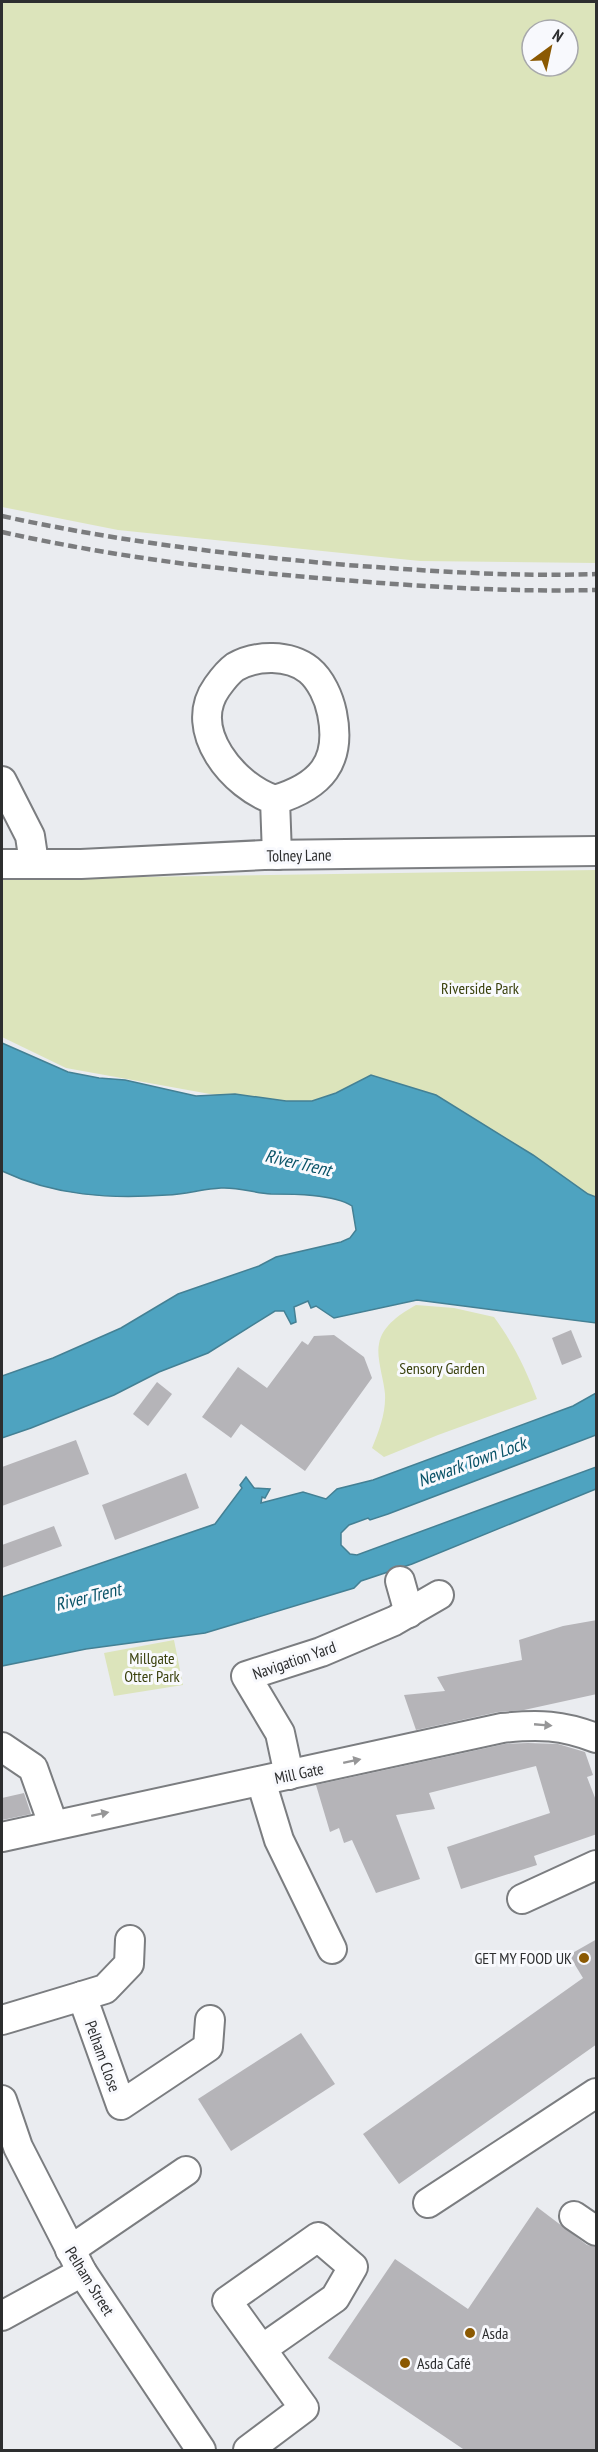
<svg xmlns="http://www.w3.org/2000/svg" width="598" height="2452" viewBox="0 0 598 2452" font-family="'PT Sans Narrow',sans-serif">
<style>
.green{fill:#dce4bb;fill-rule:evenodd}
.water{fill:#4ea3c0;stroke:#448094;stroke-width:1.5}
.building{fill:#b5b4b8}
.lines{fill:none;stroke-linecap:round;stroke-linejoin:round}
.minor-casing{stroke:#7b7d80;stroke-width:32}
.minor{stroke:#fff;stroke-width:28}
.rail{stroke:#7b7c7e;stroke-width:4.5;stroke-dasharray:9 4.5;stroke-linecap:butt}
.oneway{fill:#969697}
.poi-dot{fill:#8b5902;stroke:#f8f9fd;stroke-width:2}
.labels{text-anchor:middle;stroke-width:6;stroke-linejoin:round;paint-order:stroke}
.street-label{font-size:16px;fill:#2d2e2f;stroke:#f8f9fd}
.park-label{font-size:16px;fill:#3b420e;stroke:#f8f9fd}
.poi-label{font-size:16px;fill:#2d2e2f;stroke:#f8f9fd;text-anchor:start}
.water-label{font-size:18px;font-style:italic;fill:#085267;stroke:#f8f9fd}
</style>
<rect width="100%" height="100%" fill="#eaecf0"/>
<g class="green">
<path d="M2 2H596V563L420 561 118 530 2 507ZM532 30H568V66H532Z"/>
<path d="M596 870V1197L588 1194 533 1155 436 1095 371 1075C352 1085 331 1099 310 1101 280 1105 251 1093 221 1096L66 1068 2 1037V879Z"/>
<path d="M416 1305 454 1308 494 1317C513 1343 526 1369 537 1399L438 1435 384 1457 372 1448C379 1431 386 1413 385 1394 384 1380 376 1357 379 1344 382 1325 402 1313 416 1305Z"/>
<polygon points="174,1640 183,1685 114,1696 104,1653"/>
</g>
<g class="water">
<path d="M2 1043 68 1072 99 1078 125 1080 196 1096 235 1094 286 1101H312L336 1093 371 1075 436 1095 533 1155 588 1194 596 1197V1323L417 1300 334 1318 316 1306 311 1308 308 1301 294 1307 296 1322 291 1324 284 1311H275L208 1353 159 1372 114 1395 31 1428 2 1438V1376L53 1358 121 1328 178 1294 201 1286 259 1266 276 1257 341 1242 350 1238 356 1230 352 1206C334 1194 292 1194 271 1194 254 1193 239 1187 221 1188 203 1189 186 1194 167 1195 110 1199 55 1196 2 1171Z"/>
<polygon points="596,1393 596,1435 388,1514 370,1520 368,1518 349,1525 341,1533 341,1545 350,1554 357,1555 596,1467 596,1489 412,1564 361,1581 354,1588 205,1633 86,1649 2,1666 2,1597 215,1524 242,1488 240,1485 246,1477 254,1488 270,1489 265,1498 262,1497 261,1503 303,1492 326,1499 337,1489 373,1480 573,1406"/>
</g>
<g class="building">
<polygon points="571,1330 582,1357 562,1365 552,1338"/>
<polygon points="334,1335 364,1357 372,1378 305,1471 241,1424 231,1438 202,1417 238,1367 267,1388 302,1341 308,1345 314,1336"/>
<polygon points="157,1382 172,1394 148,1426 133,1414"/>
<polygon points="76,1440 89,1474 2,1506 2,1467"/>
<polygon points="186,1473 199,1508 115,1540 102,1505"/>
<polygon points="54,1526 62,1546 2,1568 2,1545"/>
<polygon points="597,1620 597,1694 524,1710 498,1712 416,1730 404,1695 445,1691 437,1677 522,1660 519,1640 563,1626"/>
<polygon points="528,1743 558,1744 585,1752 593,1775 587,1777 597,1803 597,1834 534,1856 537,1865 461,1889 447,1847 550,1813 536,1766 429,1793 435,1809 396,1815 420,1879 376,1893 352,1840 344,1843 339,1828 330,1832 316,1785 505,1744"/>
<polygon points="24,1793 31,1814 2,1820 2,1798"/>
<polygon points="597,1939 597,2044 399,2184 363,2134 583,1978 569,1955"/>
<polygon points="301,2033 335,2084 231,2151 198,2099"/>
<polygon points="537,2207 587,2245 597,2247 597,2451 466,2451 328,2358 395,2259 468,2309"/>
</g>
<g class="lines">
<g class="minor-casing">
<g id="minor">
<polyline points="2,781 30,836 34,863"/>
<path d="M275 800C234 787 186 730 217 687 222 680 228 672 235 667 256 655 289 654 309 670 321 680 329 698 332 713 342 762 321 786 275 800L277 855"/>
<polyline points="2,864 81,864 264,855 596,851"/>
<polyline points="400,1581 409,1613"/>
<polyline points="2,1747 33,1768 53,1824"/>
<polyline points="289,1775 280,1733 246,1676 321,1652 394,1621 439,1595"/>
<polyline points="261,1781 279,1840 332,1949"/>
<path d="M2 1837 502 1728C539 1724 562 1725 596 1738"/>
<polyline points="522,1899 596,1865"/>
<polyline points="82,1996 105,1989 129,1964 130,1940"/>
<polyline points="2,2020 82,1996 121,2105 208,2047 210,2020"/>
<polyline points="2,2100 18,2147 82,2272 201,2450"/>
<polyline points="428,2203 596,2093"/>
<polyline points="574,2216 596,2231"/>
<polyline points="70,2250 186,2171"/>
<polyline points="2,2316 82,2272"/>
<polyline points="248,2450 304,2408 227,2301 318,2237 353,2267 335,2298 262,2349"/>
</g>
</g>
<use href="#minor" class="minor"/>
<g class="rail">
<path d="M2 516C116 541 231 555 347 565 430 571 513 577 596 574"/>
<path d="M2 532C114 557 228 571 343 580 427 587 512 592 596 590"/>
</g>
</g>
<defs><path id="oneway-solid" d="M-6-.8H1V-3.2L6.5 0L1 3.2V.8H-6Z" transform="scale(1.5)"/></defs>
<g class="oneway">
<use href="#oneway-solid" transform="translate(543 1725) rotate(5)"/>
<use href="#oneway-solid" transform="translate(352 1761) rotate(-12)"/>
<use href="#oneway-solid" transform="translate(100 1814) rotate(-12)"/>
</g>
<g class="poi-dot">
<circle cx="584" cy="1958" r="6"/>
<circle cx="470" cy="2333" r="6"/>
<circle cx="405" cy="2363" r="6"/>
</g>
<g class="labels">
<g class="street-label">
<text transform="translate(299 855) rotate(-1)" y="6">Tolney Lane</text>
<text transform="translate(294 1660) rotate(-19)" y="6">Navigation Yard</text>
<text transform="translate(299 1773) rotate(-12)" y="6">Mill Gate</text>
<text transform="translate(103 2056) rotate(70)" y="6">Pelham Close</text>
<text transform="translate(90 2281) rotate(58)" y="6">Pelham Street</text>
</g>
<g class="park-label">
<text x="480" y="994">Riverside Park</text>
<text x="442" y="1374">Sensory Garden</text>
<text x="152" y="1664">Millgate<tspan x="152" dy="18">Otter Park</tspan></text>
</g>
<g class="poi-label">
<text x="572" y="1964" text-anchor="end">GET MY FOOD UK</text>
<text x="482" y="2339">Asda</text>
<text x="417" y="2369">Asda Café</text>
</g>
<g class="water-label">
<text transform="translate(298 1163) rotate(13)" y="6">River Trent</text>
<text transform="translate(472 1462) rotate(-20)" y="6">Newark Town Lock</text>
<text transform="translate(88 1597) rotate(-14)" y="6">River Trent</text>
</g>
</g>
<rect width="598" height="2452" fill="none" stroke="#2d2e2f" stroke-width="6"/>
<g transform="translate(550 48) rotate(33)"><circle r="28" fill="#f8f9fd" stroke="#a7a8ab" stroke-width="1.5"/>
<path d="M0-4.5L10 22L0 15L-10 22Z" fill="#8b5902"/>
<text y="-9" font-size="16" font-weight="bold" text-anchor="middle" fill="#2d2e2f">N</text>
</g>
</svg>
